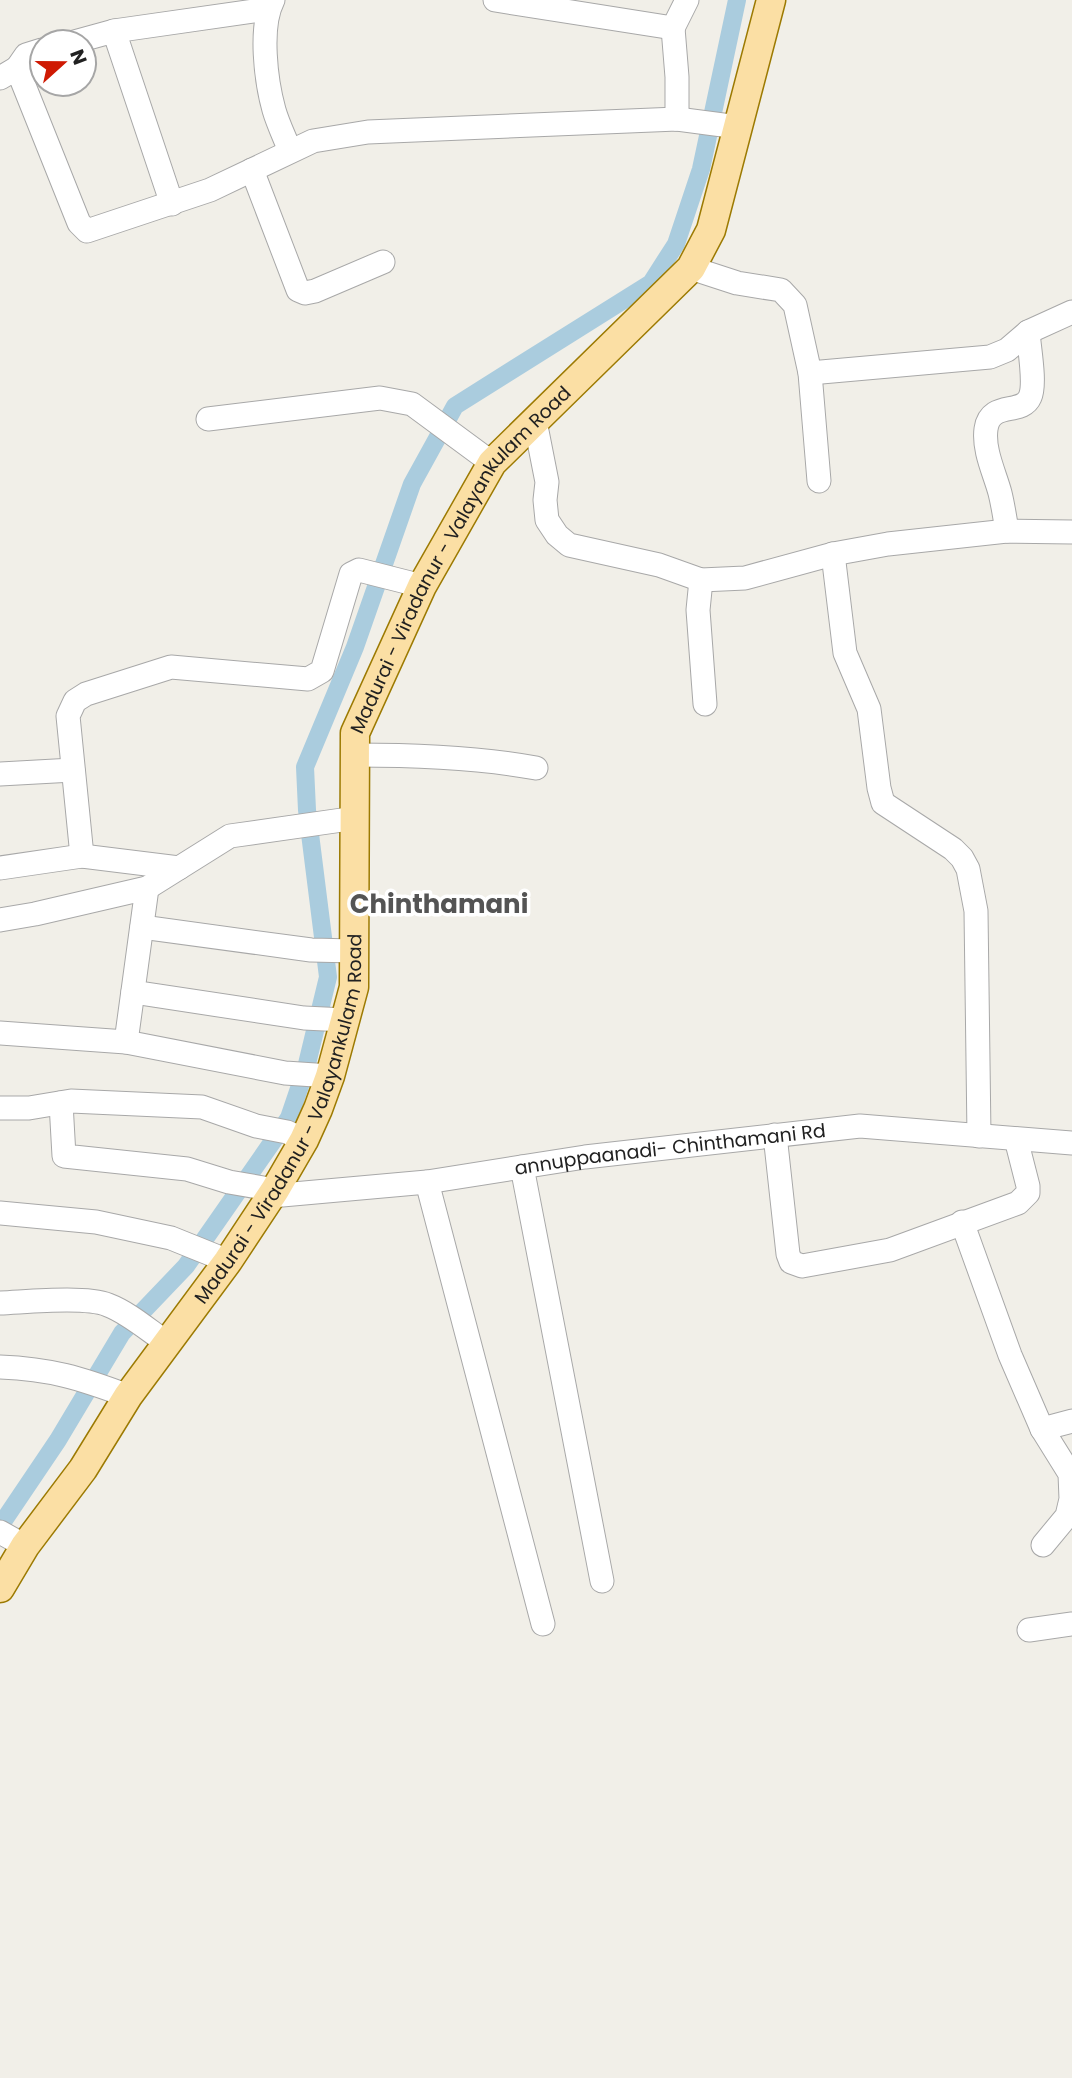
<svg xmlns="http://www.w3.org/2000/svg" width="1072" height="2078" viewBox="0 0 1072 2078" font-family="Poppins,sans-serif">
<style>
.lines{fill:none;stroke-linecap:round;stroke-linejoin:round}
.canal{stroke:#aaccde;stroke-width:18}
.minor-casing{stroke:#a8a8a8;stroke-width:25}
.major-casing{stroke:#9c7a02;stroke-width:31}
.minor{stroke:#fff;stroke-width:23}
.major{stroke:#fbdfa4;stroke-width:28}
.labels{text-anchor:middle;stroke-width:7;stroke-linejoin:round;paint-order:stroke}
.street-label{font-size:19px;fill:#212121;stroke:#fff}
.district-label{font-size:26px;font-weight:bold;fill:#545454;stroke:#fff}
</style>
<rect width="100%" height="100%" fill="#f1efe8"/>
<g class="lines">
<polyline class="canal" points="0,1526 58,1440 122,1333 186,1266 289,1118 306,1068 328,977 307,810 305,767 355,647 412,484 455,406 651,283 676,244 701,169 737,0"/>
<g class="minor-casing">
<g id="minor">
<path d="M273 0C259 27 266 81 274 110 278 124 285 138 290 151"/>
<polyline points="495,0 673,28 687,0"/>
<polyline points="673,28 677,77 677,119"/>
<polyline points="114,31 268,9"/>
<polyline points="74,42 114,31 172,204"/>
<polyline points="17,68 26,55 42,50"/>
<polyline points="0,78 17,68 79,223 87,231 210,190 313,141 368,132 677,119 738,127"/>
<polyline points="252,170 298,290 305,293 315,291 383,262"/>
<polyline points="691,268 737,283 781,290 795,305 810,373 819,481"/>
<polyline points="810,373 990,357 1007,350 1028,332 1072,312"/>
<polyline points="208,419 380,398 412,404 492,463"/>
<polyline points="535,421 547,482 545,500 547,520 557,535 569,545 659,565 701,580 745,578 833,554 888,544 1007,531 1072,532"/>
<path d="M1007 531C1005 518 1003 505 1000 493 995 474 983 450 986 429 990 400 1022 416 1030 397 1036 384 1029 347 1028 332"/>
<polyline points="833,554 845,653 869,709 879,788 883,803 953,849 962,858 968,869 976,911 979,1136"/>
<polyline points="701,580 698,610 705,704"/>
<path d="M355 755C415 755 477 757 536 768"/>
<polyline points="0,774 73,770"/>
<polyline points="82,856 68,716 75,701 86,694 171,667 308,679 322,671 351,574 359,570 422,586"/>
<polyline points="0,868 82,856 179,868"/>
<polyline points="147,888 126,1042 285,1073 330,1076"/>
<polyline points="0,920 35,914 147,888 230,836 356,818"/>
<polyline points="142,927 311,950 354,951"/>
<polyline points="133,992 304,1018 345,1020"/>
<polyline points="0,1033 126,1042"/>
<polyline points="61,1103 64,1156 187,1169 229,1182 275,1190"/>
<polyline points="0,1108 29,1108 71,1101 202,1107 256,1126 287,1132 304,1140"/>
<polyline points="775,1135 788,1254 791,1262 802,1266 890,1250 1018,1203 1028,1193 1028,1186 1016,1139"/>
<polyline points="522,1167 602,1581"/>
<polyline points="427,1182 543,1624"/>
<path id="s1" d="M271 1196 427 1182 585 1157 860 1126 1072 1143"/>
<polyline points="0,1213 96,1222 171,1238 228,1261"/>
<polyline points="962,1222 1010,1355 1042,1429 1070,1474 1071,1499 1067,1516 1043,1545"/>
<path d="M0 1303C27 1302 85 1296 108 1305 129 1313 148 1330 167 1343"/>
<path d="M0 1367C51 1369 80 1378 128 1396"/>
<polyline points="1042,1429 1072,1421"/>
<polyline points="0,1532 25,1546"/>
<polyline points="1029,1630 1072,1624"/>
</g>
</g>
<g class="major-casing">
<g id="major">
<path id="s2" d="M0 1588 25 1546 83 1469 128 1396 228 1261 275 1190 304 1140 318 1109 330 1076 354 987 355 733 422 586 492 463 691 268 711 230 771 0"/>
</g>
</g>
<use href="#minor" class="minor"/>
<use href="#major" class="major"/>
</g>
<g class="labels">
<g class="street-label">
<text dy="7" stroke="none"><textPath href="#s2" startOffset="1162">Madurai - Viradanur - Valayankulam Road</textPath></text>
<text dy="7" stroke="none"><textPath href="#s2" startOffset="553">Madurai - Viradanur - Valayankulam Road</textPath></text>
<text dy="7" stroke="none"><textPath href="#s1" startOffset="402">annuppaanadi- Chinthamani Rd</textPath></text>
</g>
<g class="district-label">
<text x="439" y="913">Chinthamani</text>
</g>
</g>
<g transform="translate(63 63) rotate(69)"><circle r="33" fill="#ffffff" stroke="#a6a6a6" stroke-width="2"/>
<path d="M0-5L12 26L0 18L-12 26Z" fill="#cf1a03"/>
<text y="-10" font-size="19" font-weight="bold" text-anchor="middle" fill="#212121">N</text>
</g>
</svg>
